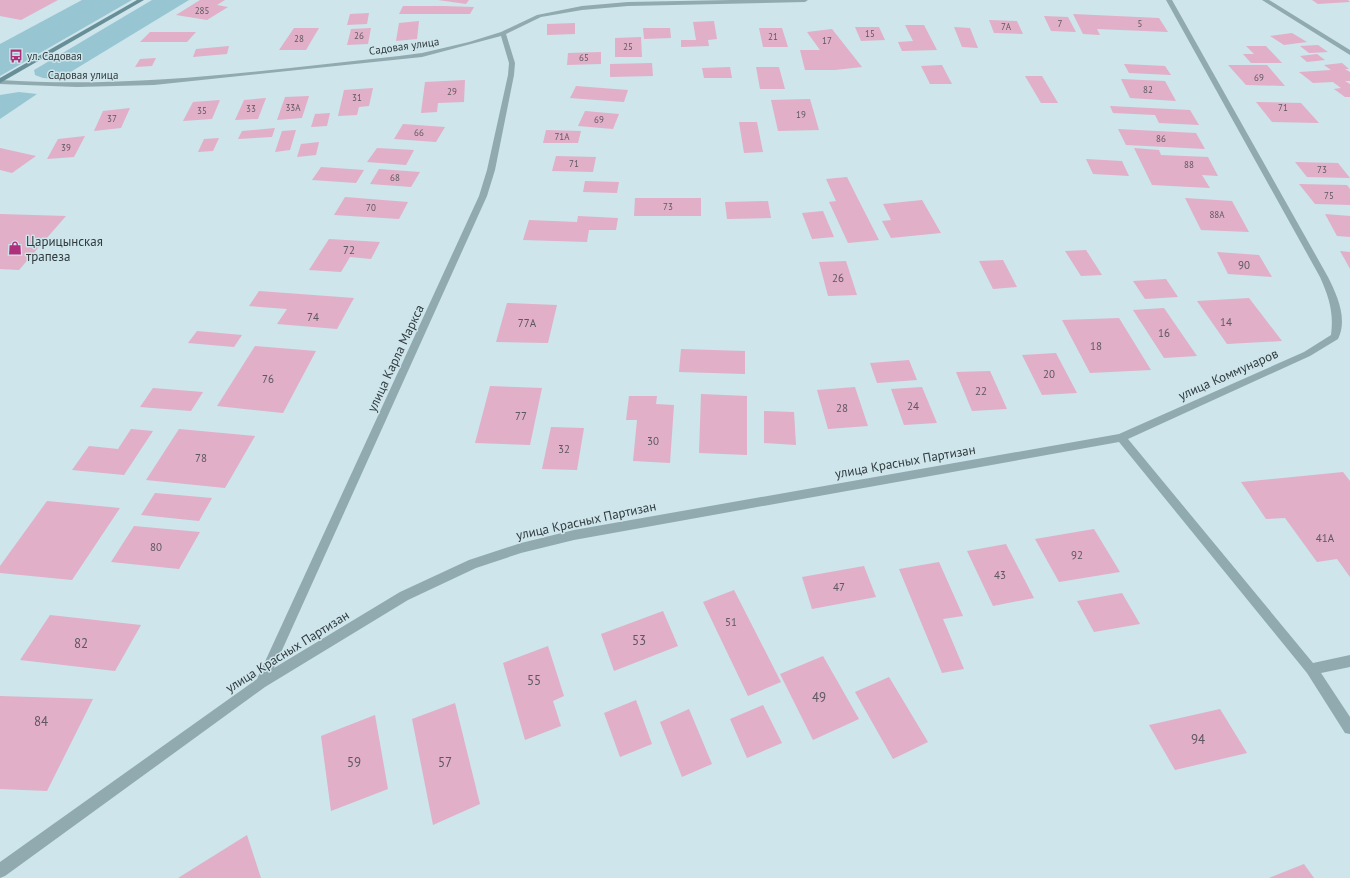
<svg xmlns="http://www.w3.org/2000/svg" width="1350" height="878" viewBox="0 0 1350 878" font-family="'PT Sans',sans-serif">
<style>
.green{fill:#97c6d2}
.building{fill:#e1afc7}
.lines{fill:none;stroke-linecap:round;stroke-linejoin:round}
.street{fill:#90aab0;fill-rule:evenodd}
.secondary{fill:#688f98;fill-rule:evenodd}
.labels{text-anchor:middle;stroke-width:3;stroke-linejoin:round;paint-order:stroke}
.far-number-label{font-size:9px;fill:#5d5860}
.far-street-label{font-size:11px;fill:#313b3d;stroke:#cde5eb}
.far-poi-label{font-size:11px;fill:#313b3d;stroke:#cde5eb;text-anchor:start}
.number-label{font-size:11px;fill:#5d5860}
.poi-label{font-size:13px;fill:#313b3d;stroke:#cde5eb;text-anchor:start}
.street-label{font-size:13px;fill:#313b3d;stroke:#cde5eb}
.near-number-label{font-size:13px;fill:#5d5860}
</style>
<rect width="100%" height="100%" fill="#cde5eb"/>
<g class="green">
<polygon points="82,0 132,0 0,76 0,44"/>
<polygon points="152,0 189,0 59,79 43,78 35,75 34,70"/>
<polygon points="19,92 37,94 0,119 0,95"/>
</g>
<g class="building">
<polygon points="0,0 58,0 21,20 0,16"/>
<polygon points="200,0 225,0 217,5 228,7 207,20 176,15"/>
<polygon points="438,0 469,0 466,4"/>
<polygon points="1312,0 1348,0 1350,2 1318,4"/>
<polygon points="403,6 443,6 474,7 470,14 399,14"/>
<polygon points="369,13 367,24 347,25 350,14"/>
<polygon points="1073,14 1159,18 1168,32 1097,29 1100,35 1083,34"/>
<polygon points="1044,16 1068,17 1076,32 1051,31"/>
<polygon points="989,20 1017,21 1023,34 994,33"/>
<polygon points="419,21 417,39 396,41 399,23"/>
<polygon points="714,21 717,39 708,40 709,46 681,47 681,40 696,40 693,22"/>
<polygon points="575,23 575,34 547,35 547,24"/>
<polygon points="905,25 924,25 937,50 902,51 898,42 913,41"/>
<polygon points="855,27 879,27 885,40 861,41"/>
<polygon points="954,27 970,28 978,48 962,47"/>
<polygon points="294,28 319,28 306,50 279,50"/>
<polygon points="371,28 368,44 347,45 351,29"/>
<polygon points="643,28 670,28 671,38 644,39"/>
<polygon points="759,28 782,28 788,47 763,47"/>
<polygon points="832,29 862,67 835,70 805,70 800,50 820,50 807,32"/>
<polygon points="150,32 196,32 187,42 140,42"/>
<polygon points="1292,33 1307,42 1284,45 1270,36"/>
<polygon points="641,37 642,57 615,57 615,38"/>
<polygon points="1318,45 1328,52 1309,53 1300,46"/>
<polygon points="229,46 227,54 193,57 196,49"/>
<polygon points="1246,46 1266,46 1282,63 1251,63 1243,54 1254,54"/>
<polygon points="601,52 601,64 567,65 568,53"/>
<polygon points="1317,54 1325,60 1307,62 1300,56"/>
<polygon points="156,58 152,66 135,67 140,59"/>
<polygon points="652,63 653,76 610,77 610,64"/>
<polygon points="1342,63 1349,69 1345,69 1350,72 1350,81 1345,81 1350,84 1350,97 1345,97 1334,89 1341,88 1333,82 1313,83 1299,72 1331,70 1324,65"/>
<polygon points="1124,64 1165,66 1171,75 1129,73"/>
<polygon points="942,65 952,84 930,84 921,66"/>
<polygon points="1228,65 1267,65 1285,86 1246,85"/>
<polygon points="730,67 732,78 704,78 702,68"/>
<polygon points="756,67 779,67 785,89 760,89"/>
<polygon points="1025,76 1042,76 1058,103 1041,103"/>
<polygon points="1121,79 1165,81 1176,101 1130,98"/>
<polygon points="465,80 464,102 438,103 437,112 421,113 425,82"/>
<polygon points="576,86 628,90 624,102 570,98"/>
<polygon points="373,88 369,106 359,107 357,115 338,116 344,90"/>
<polygon points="309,96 302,118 277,120 285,97"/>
<polygon points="266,98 258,119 235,120 244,100"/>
<polygon points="810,99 819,130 778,131 771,100"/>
<polygon points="220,100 212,119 183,121 193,102"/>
<polygon points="1256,102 1301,103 1319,123 1272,122"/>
<polygon points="1110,106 1190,110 1199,125 1159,123 1155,115 1113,113"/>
<polygon points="130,108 121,128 94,131 103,111"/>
<polygon points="585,111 619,114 613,129 578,126"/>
<polygon points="330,113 327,126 311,127 315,114"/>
<polygon points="739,122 757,122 763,152 744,153"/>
<polygon points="403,124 445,127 436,142 394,139"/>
<polygon points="275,128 272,137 238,139 242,131"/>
<polygon points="1118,129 1196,133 1205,149 1126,145"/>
<polygon points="296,130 290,150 275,152 282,131"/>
<polygon points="546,130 581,131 578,143 543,143"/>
<polygon points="85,136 74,157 47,159 58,139"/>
<polygon points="219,138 213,151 198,152 204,139"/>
<polygon points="319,142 316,155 297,157 301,144"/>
<polygon points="0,148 36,156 12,173 0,170"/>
<polygon points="377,148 414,150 406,165 367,162"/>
<polygon points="1134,148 1159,150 1161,155 1208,157 1218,176 1202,175 1210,188 1152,185"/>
<polygon points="556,156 596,157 593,172 552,171"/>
<polygon points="1086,159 1122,161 1129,176 1093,174"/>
<polygon points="1295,162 1338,163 1350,178 1307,177"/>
<polygon points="321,167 364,170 356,183 312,180"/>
<polygon points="379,169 420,172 411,187 370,184"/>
<polygon points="847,177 858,199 879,240 848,243 829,202 836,201 826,179"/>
<polygon points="585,181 619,182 617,193 583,192"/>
<polygon points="1299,184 1347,185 1350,189 1350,205 1315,204"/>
<polygon points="345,197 408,202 399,219 334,215"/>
<polygon points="635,198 701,198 701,216 634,216"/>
<polygon points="1185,198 1232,201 1249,232 1201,230"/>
<polygon points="922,200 941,233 891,238 882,221 891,220 883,204"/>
<polygon points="768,201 771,218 727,219 725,202"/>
<polygon points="823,211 834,237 812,239 802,213"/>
<polygon points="0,214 66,216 19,270 0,269"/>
<polygon points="1325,214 1350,216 1350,237 1337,236"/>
<polygon points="578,216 618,218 616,230 589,230 587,242 523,240 529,220 577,222"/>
<polygon points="329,239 380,242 371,259 350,257 341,272 309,270"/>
<polygon points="1086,250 1102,275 1081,276 1065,251"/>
<polygon points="1340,251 1350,252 1350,269 1344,258"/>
<polygon points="1217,252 1259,255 1272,277 1228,274"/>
<polygon points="1003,260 1017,287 993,289 979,261"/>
<polygon points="846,261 857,295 828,296 819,262"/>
<polygon points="1166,279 1178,297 1145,299 1133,281"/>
<polygon points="259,291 354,298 337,329 277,324 287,309 249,306"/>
<polygon points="1249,298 1282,341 1227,344 1197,301"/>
<polygon points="507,303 557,305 548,343 496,342"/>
<polygon points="1164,308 1197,356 1164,358 1133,310"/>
<polygon points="1119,318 1151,370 1090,373 1062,320"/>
<polygon points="197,331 242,335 234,347 188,343"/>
<polygon points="255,346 316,351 283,413 217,406"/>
<polygon points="681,349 745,351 745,374 679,372"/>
<polygon points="1056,353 1077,393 1042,395 1022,355"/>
<polygon points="909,360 917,380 877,383 870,363"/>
<polygon points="990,371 1007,409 972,411 956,372"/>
<polygon points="490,386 542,388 530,445 475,443"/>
<polygon points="855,387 868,426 828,429 817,390"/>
<polygon points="922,387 937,423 904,425 891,389"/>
<polygon points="153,388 203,392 191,411 140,407"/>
<polygon points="701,394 747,396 747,455 699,453"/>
<polygon points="629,396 657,396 656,404 674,405 670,463 633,461 637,420 626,420"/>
<polygon points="764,411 794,412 796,445 764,443"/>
<polygon points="551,427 584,428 577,470 542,469"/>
<polygon points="131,429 153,431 124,475 72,470 89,446 118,449"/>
<polygon points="179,429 255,436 225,488 146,480"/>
<polygon points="1343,472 1350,481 1350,577 1337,559 1317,562 1285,518 1266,519 1241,482"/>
<polygon points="155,493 212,498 199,521 141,515"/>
<polygon points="47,501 120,508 72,580 0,573 0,566"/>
<polygon points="134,526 200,532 179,569 111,562"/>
<polygon points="1094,529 1120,572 1059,582 1035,539"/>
<polygon points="1006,544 1034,598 993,606 967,551"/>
<polygon points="939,562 963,616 943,619 964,669 942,673 899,569"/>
<polygon points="864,566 876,597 812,609 802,577"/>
<polygon points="734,590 781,682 748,696 703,602"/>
<polygon points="1122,593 1140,624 1094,632 1077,601"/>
<polygon points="663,611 678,646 614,671 601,634"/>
<polygon points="50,615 141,625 115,671 20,660"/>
<polygon points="548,646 564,696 553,701 561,726 525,740 503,663"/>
<polygon points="823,656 859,719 813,740 780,674"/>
<polygon points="889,677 928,742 893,759 855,692"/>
<polygon points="0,696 93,699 47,791 0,789"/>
<polygon points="636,700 652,744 620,757 604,713"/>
<polygon points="455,703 480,804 433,825 412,719"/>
<polygon points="763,705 782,743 747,758 730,719"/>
<polygon points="689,709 712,764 682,777 660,722"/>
<polygon points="1220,709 1247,753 1175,770 1149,725"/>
<polygon points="375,715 388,789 331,811 321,736"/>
<polygon points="247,835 261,878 178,878"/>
<polygon points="1304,864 1314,878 1269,878"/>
</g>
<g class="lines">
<g class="street">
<path d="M731 0H808L805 2 628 6 582 10 541 17 506 34 515 63 514 75 495 170 487 196 274 668 400 592 469 560 521 543 574 530 1119 434 1304 352 1331 335C1334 313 1329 297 1320 277L1166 0H1172L1328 277C1337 295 1348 319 1338 339L1310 356 1128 439 1313 663 1350 655V667L1321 673 1350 717V734L1345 733 1307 673 1119 442 574 540 521 553 476 568 408 600 265 687 5 876 0 878V862L257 679 479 196 487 170 508 75 509 63 501 36 422 57 154 85 77 87 0 84V80C134 89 266 70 399 56L422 53 469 42 501 32 537 15 582 6 628 2Z"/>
<polygon points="1262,0 1269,0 1350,50 1350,55"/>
</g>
<polygon class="secondary" points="137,0 144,0 0,83 0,78"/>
</g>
<defs>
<g id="bus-bare" transform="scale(1.08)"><path d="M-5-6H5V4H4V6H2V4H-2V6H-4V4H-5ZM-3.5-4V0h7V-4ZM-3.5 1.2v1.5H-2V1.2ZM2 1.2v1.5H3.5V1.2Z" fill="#af2f7c" stroke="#cde5eb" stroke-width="2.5" paint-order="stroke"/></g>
<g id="shop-bare" transform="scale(1.08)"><path d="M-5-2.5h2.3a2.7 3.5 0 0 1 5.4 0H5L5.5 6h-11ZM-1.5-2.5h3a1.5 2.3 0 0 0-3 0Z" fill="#af2f7c" stroke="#cde5eb" stroke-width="2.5" paint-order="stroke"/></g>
</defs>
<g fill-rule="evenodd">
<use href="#bus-bare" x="16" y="56"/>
<use href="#shop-bare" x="15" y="248"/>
</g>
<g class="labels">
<g class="far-number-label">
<text x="202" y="14">285</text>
<text x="1060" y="27">7</text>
<text x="1140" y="27">5</text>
<text x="1006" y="30">7А</text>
<text x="870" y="37">15</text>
<text x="359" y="39">26</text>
<text x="773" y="40">21</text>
<text x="299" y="42">28</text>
<text x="827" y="44">17</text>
<text x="628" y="50">25</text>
<text x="584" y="61">65</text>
<text x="1259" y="81">69</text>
<text x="1148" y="93">82</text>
<text x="452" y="95">29</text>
<text x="357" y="101">31</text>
<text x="293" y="111">33А</text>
<text x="1283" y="111">71</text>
<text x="251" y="112">33</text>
<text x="202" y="114">35</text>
<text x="801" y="118">19</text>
<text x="112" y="122">37</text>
<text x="599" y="123">69</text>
<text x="419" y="136">66</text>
<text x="562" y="140">71А</text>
<text x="1161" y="142">86</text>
<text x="66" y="151">39</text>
<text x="574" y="167">71</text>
<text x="1189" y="168">88</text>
<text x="1322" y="173">73</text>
<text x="395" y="181">68</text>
<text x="1329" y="199">75</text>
<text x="668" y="210">73</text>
<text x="371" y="211">70</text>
<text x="1217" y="218">88А</text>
</g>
<g class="far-street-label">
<text transform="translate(404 46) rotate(-8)" y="4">Садовая улица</text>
<text x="83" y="79">Садовая улица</text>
</g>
<g class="far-poi-label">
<text x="27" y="60">ул. Садовая</text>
</g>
<g class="number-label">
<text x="349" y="254">72</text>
<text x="1244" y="269">90</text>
<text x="838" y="282">26</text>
<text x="313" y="321">74</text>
<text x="1226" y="326">14</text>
<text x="527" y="327">77А</text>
<text x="1164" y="337">16</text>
<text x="1096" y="350">18</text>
<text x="1049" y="378">20</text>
<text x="268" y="383">76</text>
<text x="981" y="395">22</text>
<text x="913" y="410">24</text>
<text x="842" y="412">28</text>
<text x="521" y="420">77</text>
<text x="653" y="445">30</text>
<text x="564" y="453">32</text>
<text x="201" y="462">78</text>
<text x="1325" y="542">41А</text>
<text x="156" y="551">80</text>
<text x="1077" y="559">92</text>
<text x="1000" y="579">43</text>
<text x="839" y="591">47</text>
<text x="731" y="626">51</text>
</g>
<g class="poi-label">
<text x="26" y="246">Царицынская<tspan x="26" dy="15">трапеза</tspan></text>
</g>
<g class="street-label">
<text transform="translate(395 358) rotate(-65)" y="5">улица Карла Маркса</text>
<text transform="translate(1228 374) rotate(-24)" y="5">улица Коммунаров</text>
<text transform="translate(905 461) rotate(-10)" y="5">улица Красных Партизан</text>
<text transform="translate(586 520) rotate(-12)" y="5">улица Красных Партизан</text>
<text transform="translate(287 651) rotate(-32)" y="5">улица Красных Партизан</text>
</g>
<g class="near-number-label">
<text x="639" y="645">53</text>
<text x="81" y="648">82</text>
<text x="534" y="685">55</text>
<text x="819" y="702">49</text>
<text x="41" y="726">84</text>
<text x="1198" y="744">94</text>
<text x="354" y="767">59</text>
<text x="445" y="767">57</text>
</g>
</g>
</svg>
